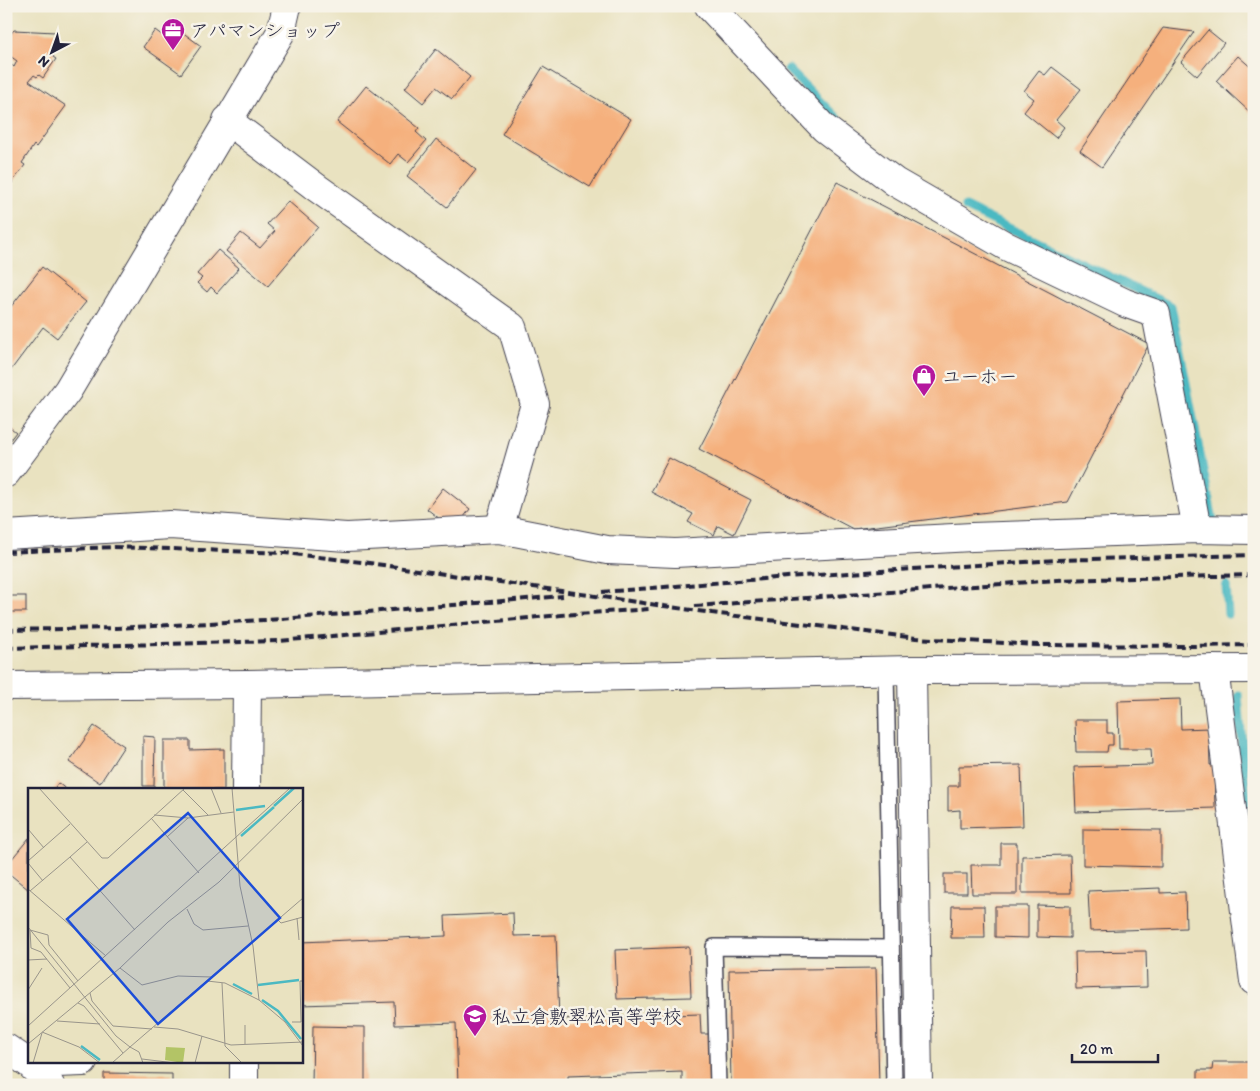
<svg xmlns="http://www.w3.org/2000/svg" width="1260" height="1091" viewBox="0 0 1260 1091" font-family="Itim,'Klee One',sans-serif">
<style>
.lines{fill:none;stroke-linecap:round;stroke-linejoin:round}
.stream{stroke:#4bb9c2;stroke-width:9}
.building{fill:#f5b07d}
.service-casing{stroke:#403f4f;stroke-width:18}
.minor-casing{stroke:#403f4f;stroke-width:30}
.tertiary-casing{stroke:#403f4f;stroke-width:30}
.service{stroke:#fff;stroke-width:15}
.minor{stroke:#fff;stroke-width:28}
.tertiary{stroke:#fff;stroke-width:28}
.rail{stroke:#22223b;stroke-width:4;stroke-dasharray:8 4;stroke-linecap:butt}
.labels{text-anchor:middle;stroke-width:5;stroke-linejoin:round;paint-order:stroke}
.poi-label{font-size:19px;fill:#22223b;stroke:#f7f3e8;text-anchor:start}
.inset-river{fill:none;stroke:#4bb9c2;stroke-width:2.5}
.inset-road{fill:none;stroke:#99958b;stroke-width:1}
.view{fill:#1d4ed8;fill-opacity:0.15;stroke:#1d4ed8;stroke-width:2.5}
.inset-edge{fill:none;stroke:#22223b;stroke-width:2.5}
</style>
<rect width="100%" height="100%" fill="#f7f3e8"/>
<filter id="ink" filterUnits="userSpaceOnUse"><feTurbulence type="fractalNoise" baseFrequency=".02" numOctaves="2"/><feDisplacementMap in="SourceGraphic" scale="10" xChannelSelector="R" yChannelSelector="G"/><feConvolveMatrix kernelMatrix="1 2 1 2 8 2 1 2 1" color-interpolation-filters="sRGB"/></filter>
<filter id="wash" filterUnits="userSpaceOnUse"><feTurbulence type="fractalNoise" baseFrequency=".0096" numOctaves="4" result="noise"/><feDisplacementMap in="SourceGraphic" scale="20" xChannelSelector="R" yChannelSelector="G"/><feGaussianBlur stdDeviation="1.12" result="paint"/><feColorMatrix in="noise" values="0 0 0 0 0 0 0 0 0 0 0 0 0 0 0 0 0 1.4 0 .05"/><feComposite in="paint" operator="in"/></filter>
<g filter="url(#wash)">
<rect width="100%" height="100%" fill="#e9e2c0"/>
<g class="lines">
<g class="stream">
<polyline points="788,69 852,134"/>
<polyline points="965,207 1171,306 1213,521"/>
<polyline points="1226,585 1228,614"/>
<polyline points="1238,695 1245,784 1254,861"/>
</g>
</g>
<g id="blocks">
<g class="building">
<polygon points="1163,28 1194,32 1102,167 1080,151"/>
<polygon points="178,29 201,46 181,74 143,47 155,30 163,36 167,30 173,35"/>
<polygon points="14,30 55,32 53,57 56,59 43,78 39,75 37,77 34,75 29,81 66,106 36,147 34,145 22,163 25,165 6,191 6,61 14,67 17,61 6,53 6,39"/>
<polygon points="1208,30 1224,43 1197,76 1181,62"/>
<polygon points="436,49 470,77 452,99 436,87 423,103 405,88"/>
<polygon points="1238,56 1254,70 1254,113 1252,114 1216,81"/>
<polygon points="543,67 631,119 590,187 502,134"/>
<polygon points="1052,67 1081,89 1056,120 1064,127 1056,138 1024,112 1034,99 1024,91 1039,71 1045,75"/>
<polygon points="366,86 419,128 416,132 426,141 408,162 398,154 390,164 337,122"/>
<polygon points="436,139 476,170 447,207 407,176"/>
<polygon points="837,182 1149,344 1068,502 853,529 699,449"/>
<polygon points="288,201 318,227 268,286 226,251 241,233 260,248 275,231 267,224"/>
<polygon points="218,250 239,268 217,293 211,287 207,292 197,283 202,278 197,274"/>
<polygon points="42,267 86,302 57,338 43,327 8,374 6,372 6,313"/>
<polygon points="6,424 16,432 6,445"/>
<polygon points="669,458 751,500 734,534 718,526 714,535 688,522 693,514 651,492"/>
<polygon points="443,488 470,509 454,530 427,509"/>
<rect x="8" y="596" width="18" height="16"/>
<polygon points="1180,699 1181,729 1209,728 1210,765 1214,765 1215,808 1076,812 1074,767 1152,765 1151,749 1119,749 1118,701"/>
<polygon points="1075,720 1107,720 1107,733 1113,733 1113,745 1108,745 1107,752 1076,752"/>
<polygon points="94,726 124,746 100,783 69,762"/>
<polygon points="143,736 155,737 154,786 143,786"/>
<polygon points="164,740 190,740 190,750 224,749 224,790 164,790"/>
<polygon points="1021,765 1023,826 960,828 960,810 948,811 948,786 959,786 959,766"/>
<polygon points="58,783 67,790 53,790"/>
<polygon points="1083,829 1161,830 1161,867 1083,865"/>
<polygon points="29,838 29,890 6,871 6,866"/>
<polygon points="1001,843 1017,843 1017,894 972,894 971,865 1001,865"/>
<polygon points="1070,855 1071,893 1022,893 1022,856"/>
<rect x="944" y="874" width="23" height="19"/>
<polygon points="1160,888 1160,893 1185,892 1186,928 1090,931 1088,891"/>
<polygon points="1037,905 1070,906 1070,938 1037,937"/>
<polygon points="952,906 984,906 985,938 951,938"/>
<polygon points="995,906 1028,906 1028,938 995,937"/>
<polygon points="513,913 514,936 556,935 559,1019 700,1014 701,1034 709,1034 711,1085 682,1085 682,1072 568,1076 568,1085 458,1085 456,1023 395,1025 394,1002 301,1005 301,942 446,936 445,916"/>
<polygon points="689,947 691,997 617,999 615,950"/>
<polygon points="1146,951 1147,987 1076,989 1075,952"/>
<polygon points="876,968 879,1085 731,1085 729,970"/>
<polygon points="313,1026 365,1027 365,1085 312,1085"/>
<polygon points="1213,1062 1251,1062 1250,1085 1198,1085 1198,1070 1212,1070"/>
<polygon points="104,1073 172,1074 172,1085 104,1085"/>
</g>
</g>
</g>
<g filter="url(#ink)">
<use href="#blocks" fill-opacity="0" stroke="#403f4f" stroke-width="1"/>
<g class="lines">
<g class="service-casing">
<g id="service">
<polyline points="886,672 894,1085"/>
<polyline points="718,1085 714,947 891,948"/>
</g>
</g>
<g class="minor-casing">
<g id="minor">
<polyline points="709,6 824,128 895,182 1006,246 1125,303 1156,314 1197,529"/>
<polyline points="227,120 317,188 512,327 535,404 499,529"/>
<polyline points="6,473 68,390 281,32 287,6"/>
<polyline points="6,535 170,525 347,537 499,529 607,550 675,553 972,537 1197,529 1254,530"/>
<polyline points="1214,669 1254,981"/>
<polyline points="912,670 918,1085"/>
<polyline points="246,790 247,684"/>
<polyline points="6,1048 30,1064 50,1085"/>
<polyline points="30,1064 83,1062"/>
<polyline points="244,1085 244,1062"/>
</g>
</g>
<g class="tertiary-casing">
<polyline id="tertiary" points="6,686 247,684 912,670 1254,669"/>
</g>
<use href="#service" class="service"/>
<use href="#minor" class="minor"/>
<use href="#tertiary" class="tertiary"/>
<g class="rail">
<polyline points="6,552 114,547 285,553 369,563 712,613 916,638 1038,645 1192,646 1254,645"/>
<polyline points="602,592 787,577 1056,560 1254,555"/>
<polyline points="695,606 1057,580 1254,575"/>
<polyline points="6,630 117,628 282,619 563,596"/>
<polyline points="6,648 279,641 561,615 650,609"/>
</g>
</g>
</g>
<defs>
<g id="office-pin" transform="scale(1.25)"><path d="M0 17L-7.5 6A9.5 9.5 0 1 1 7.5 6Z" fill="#b5179e" stroke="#f7f3e8"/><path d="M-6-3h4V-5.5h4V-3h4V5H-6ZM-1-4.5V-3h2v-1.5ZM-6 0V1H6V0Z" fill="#fff"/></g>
<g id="shop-pin" transform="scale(1.25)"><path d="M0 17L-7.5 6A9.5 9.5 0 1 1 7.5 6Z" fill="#b5179e" stroke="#f7f3e8"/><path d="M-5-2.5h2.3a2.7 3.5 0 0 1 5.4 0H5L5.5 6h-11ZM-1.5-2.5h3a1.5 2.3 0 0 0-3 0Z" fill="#fff"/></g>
<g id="school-pin" transform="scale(1.25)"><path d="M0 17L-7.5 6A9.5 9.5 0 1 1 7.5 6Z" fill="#b5179e" stroke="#f7f3e8"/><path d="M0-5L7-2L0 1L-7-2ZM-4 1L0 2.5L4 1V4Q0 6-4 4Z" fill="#fff"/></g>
</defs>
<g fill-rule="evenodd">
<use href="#office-pin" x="173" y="30"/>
<use href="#shop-pin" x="924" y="376"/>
<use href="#school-pin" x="475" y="1016"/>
</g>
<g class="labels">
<g class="poi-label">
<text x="190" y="37">アパマンショップ</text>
<text x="942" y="383">ユーホー</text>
<text x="492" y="1023">私立倉敷翠松高等学校</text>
</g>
</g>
<g transform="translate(28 788)">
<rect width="275" height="275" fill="#e9e2c0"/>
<path d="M138 259 157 260 155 275 137 272Z" fill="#b3c466"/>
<path class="inset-river" d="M246 18 266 0M208 22 237 18M213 48 246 19M205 196 224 206M230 197 271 192M234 212 250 223 273 251M53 258 72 272"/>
<path class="inset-road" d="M11 0 74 70H80L157 0M183 0 193 25M204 0 212 98 225 158 231 212M155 2 180 27M126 27 160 30 206 24M123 30 171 85M0 41 16 60M139 49 160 30M59 54 42 69 107 142M0 73 42 36M0 75 15 93M0 101 78 168M2 103 42 69M159 121 166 136 175 142 220 138M269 130 271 152M250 132 253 135 275 129M0 139 88 248 102 259 84 275M0 172 19 171M92 180 114 197 150 188 183 189M179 193 197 195 231 212 257 234 275 258M194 195 197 258 214 275M42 200 13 164 3 160 2 142 20 147 21 157 50 193M0 202 14 180M62 205 64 213 85 238 124 241M50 215 56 218 95 265M29 233 72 236M264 234H273L272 193H275M217 237V256M0 238 262 0M126 239 150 241 203 257 275 254M14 244 51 259 72 275M0 256 92 180 140 134 191 94 275 11M102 259 275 110M102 259 111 264 115 275M114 271 147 275M5 275 14 245M167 275 174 248"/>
<path class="view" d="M160 25 252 130 130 236 39 131Z"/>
<rect width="275" height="275" class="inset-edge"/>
</g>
<rect width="1260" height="1091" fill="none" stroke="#f7f3e8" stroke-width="25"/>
<g transform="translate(52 52) rotate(221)" stroke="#f7f3e8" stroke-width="4" paint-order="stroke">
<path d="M0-4L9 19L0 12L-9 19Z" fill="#22223b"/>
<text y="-8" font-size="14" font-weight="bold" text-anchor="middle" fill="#22223b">N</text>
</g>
<path d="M1072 1054v8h86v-8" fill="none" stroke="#22223b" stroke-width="2.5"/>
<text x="1080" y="1054" font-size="15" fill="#22223b" stroke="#f7f3e8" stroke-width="4" paint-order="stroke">20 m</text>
</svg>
